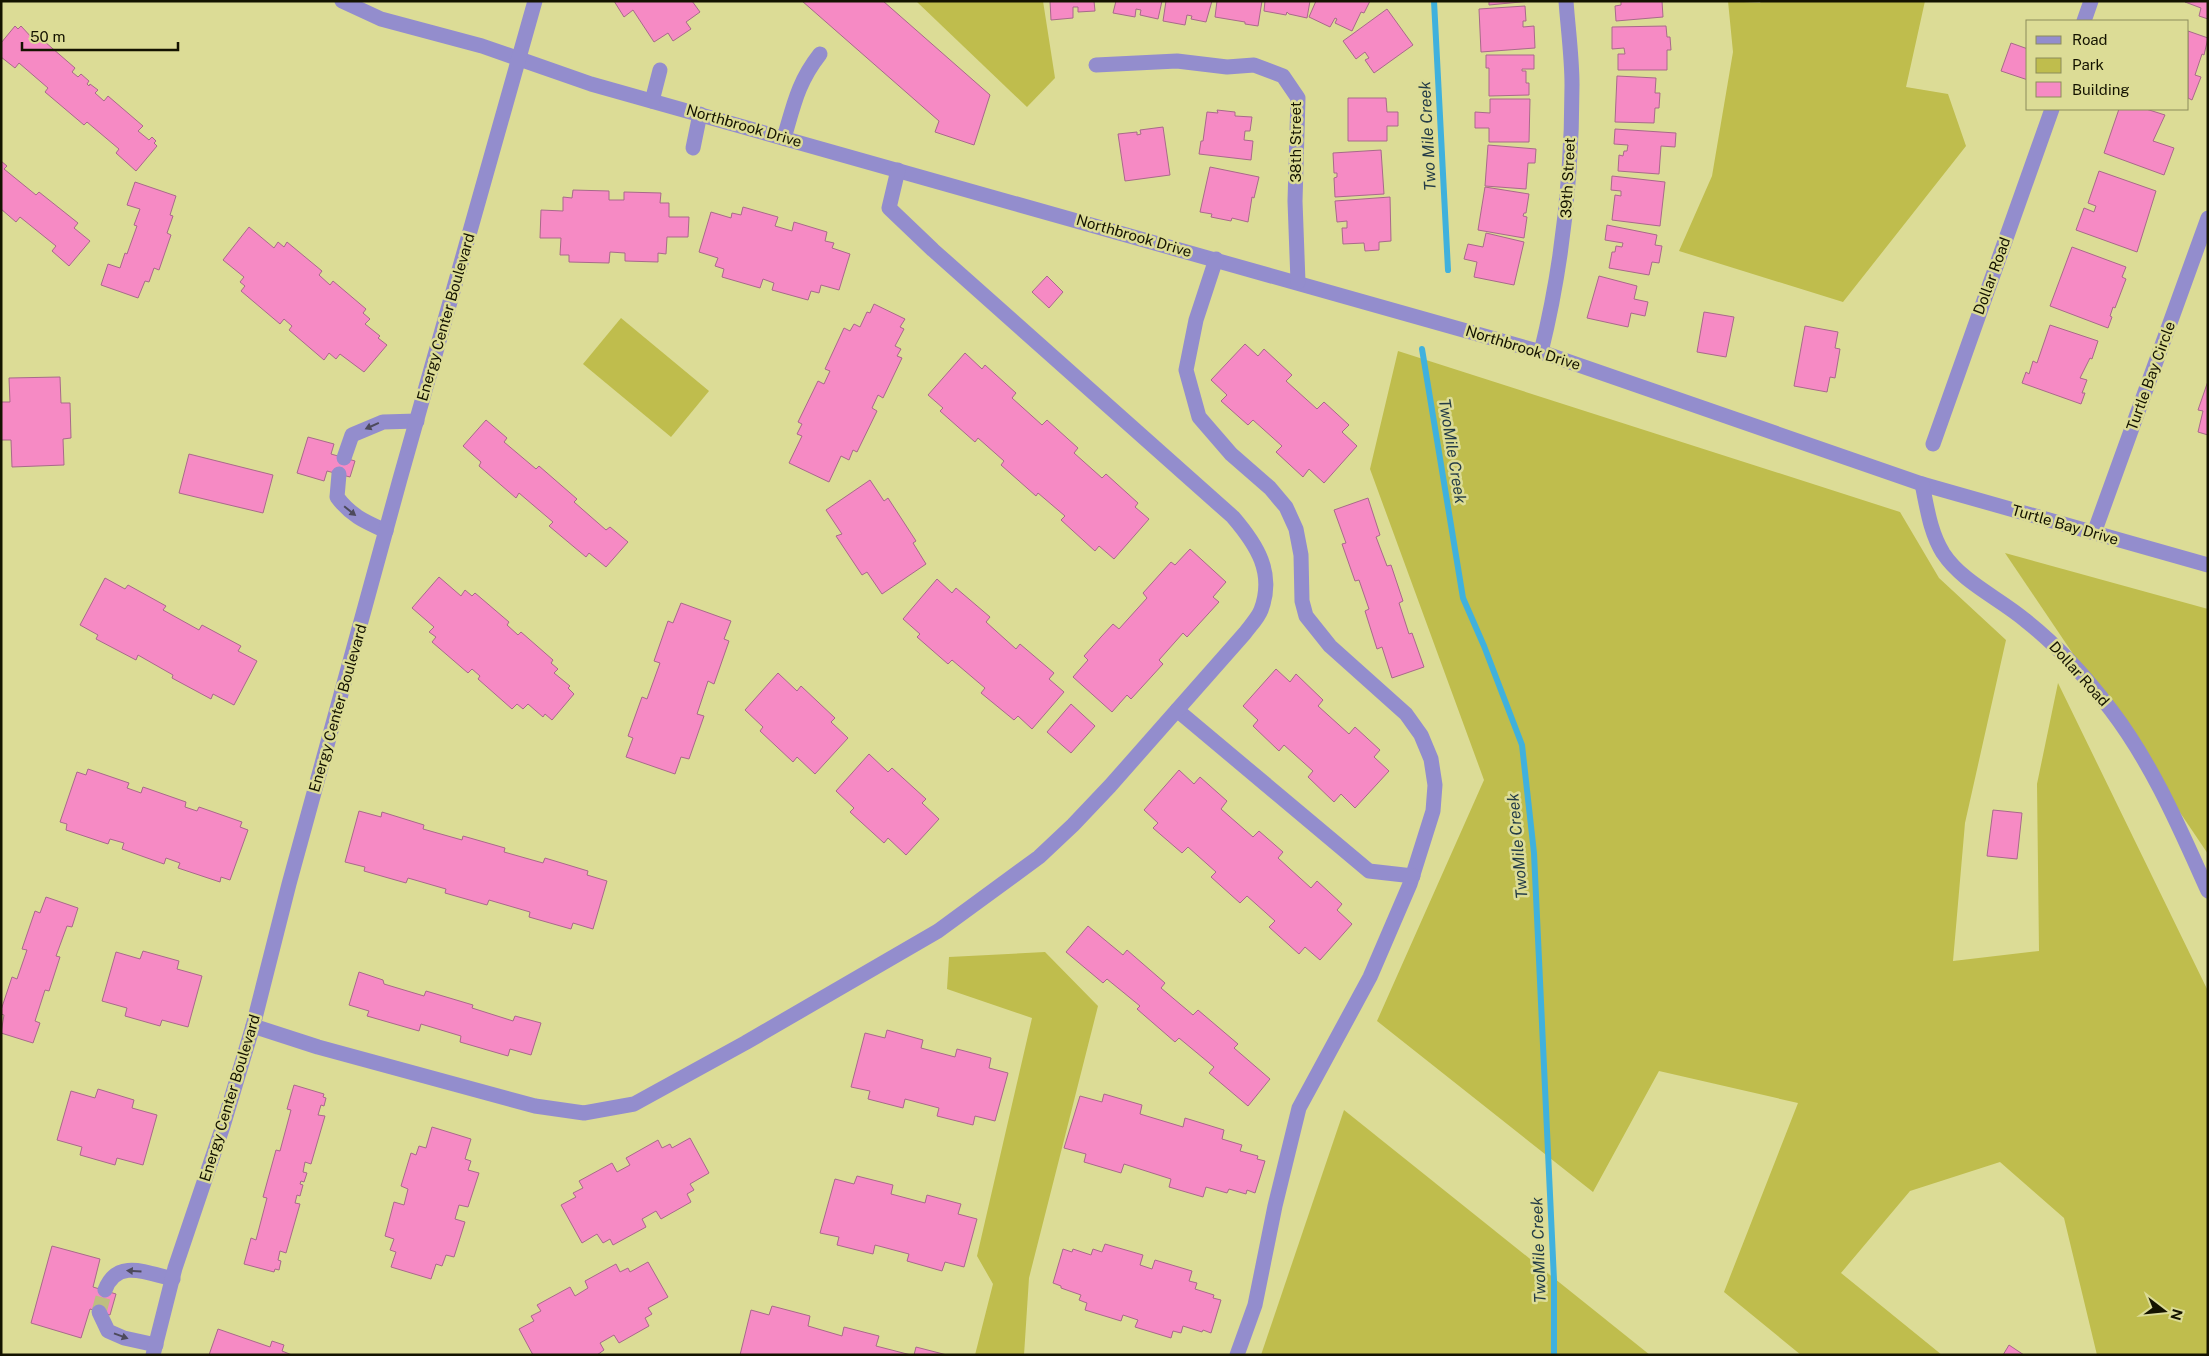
<svg xmlns="http://www.w3.org/2000/svg" width="2209" height="1356" viewBox="0 0 2209 1356" font-family="'Public Sans',sans-serif">
<style>
.green{fill:#bfbd4d}
.lines{fill:none;stroke-linecap:round;stroke-linejoin:round}
.stream{stroke:#40b1dd;stroke-width:6}
.building{fill:#f68ac4;stroke:#a86a8a}
.minor-tunnel{stroke:#bebe80;stroke-width:15;stroke-dasharray:15 8;stroke-linecap:butt}
.minor{stroke:#938dcd;stroke-width:15}
.oneway{fill:#4d4a5c}
.labels{text-anchor:middle;stroke-width:5;stroke-linejoin:round;paint-order:stroke}
.street-label{font-size:15px;fill:#141300;stroke:#dcdc96}
.water-label{font-size:16px;font-style:italic;fill:#243c47;stroke:#dcdc96}
</style>
<rect width="100%" height="100%" fill="#dcdc96"/>
<g class="green">
<polygon points="916,1 1043,1 1055,78 1027,107"/>
<polygon points="1728,1 1760,3 1761,1 1925,1 1906,87 1948,94 1966,146 1843,302 1679,251 1712,176 1733,52"/>
<polygon points="621,318 709,391 671,437 583,364"/>
<polygon points="1398,351 1900,512 1939,578 2006,640 1965,823 1953,961 2039,951 2037,784 2058,683 2208,991 2208,1355 2097,1355 2064,1218 2000,1162 1910,1191 1841,1273 1942,1355 1801,1355 1724,1292 1798,1103 1659,1071 1593,1192 1377,1021 1484,780 1370,469"/>
<polygon points="2005,553 2208,609 2208,854"/>
<polygon points="1045,952 1098,1006 1029,1278 1024,1355 975,1355 993,1284 977,1256 1032,1018 947,989 949,957"/>
<polygon points="1344,1110 1650,1355 1261,1355"/>
</g>
<g class="lines">
<g class="stream">
<polyline points="1434,1 1448,270"/>
<polyline points="1422,349 1463,598 1484,646 1522,745 1534,853 1554,1280 1554,1355"/>
</g>
</g>
<g class="building">
<polygon points="614,1 692,1 700,12 686,22 691,29 673,41 668,33 654,42 633,10 624,17"/>
<polygon points="802,1 883,1 990,95 974,145 935,132 939,121"/>
<polygon points="1050,1 1094,1 1095,11 1078,12 1078,7 1073,7 1073,18 1051,20"/>
<polygon points="1116,1 1162,1 1158,19 1140,15 1141,10 1136,9 1135,17 1113,13"/>
<polygon points="1166,1 1212,1 1206,22 1191,19 1192,16 1187,15 1185,25 1163,21"/>
<polygon points="1217,1 1262,1 1258,26 1245,24 1245,22 1215,17"/>
<polygon points="1265,1 1310,1 1307,18 1289,14 1287,12 1286,15 1264,11"/>
<polygon points="1316,1 1370,1 1364,13 1361,12 1352,31 1335,23 1337,19 1335,18 1330,27 1309,17"/>
<polygon points="1489,1 1531,1 1489,5"/>
<polygon points="1621,1 1662,1 1663,17 1616,21 1615,6 1621,5"/>
<polygon points="2208,1 2208,19 2199,16 2201,8 2185,2"/>
<polygon points="1525,6 1526,21 1523,21 1523,27 1534,26 1535,48 1481,52 1479,9"/>
<polygon points="1387,9 1413,45 1374,73 1365,60 1369,58 1365,52 1356,59 1343,41"/>
<polygon points="15,26 18,29 21,26 33,39 37,35 75,68 72,72 78,77 81,74 89,81 87,84 89,86 90,84 98,90 95,93 104,101 108,96 143,126 138,131 149,140 152,137 156,141 154,143 157,146 136,171 116,153 119,149 87,122 84,125 45,92 48,88 19,63 15,68 1,57 1,43"/>
<polygon points="1666,26 1667,37 1670,37 1671,50 1667,50 1667,70 1618,70 1618,54 1625,54 1624,48 1612,49 1612,27"/>
<polygon points="2188,31 2208,38 2204,55 2202,54 2195,75 2201,77 2192,100 2188,98"/>
<polygon points="2011,43 2028,49 2028,80 2001,71"/>
<polygon points="1486,55 1534,55 1534,69 1522,69 1522,71 1526,71 1526,83 1529,83 1529,95 1489,96 1489,68 1486,68"/>
<polygon points="1617,76 1656,78 1655,93 1660,93 1659,108 1655,108 1654,123 1615,122"/>
<polygon points="1348,98 1386,98 1387,112 1398,112 1398,126 1387,126 1387,141 1348,141"/>
<polygon points="1490,99 1530,99 1529,142 1489,142 1489,128 1475,128 1475,112 1490,113"/>
<polygon points="2119,109 2146,109 2165,115 2153,141 2174,148 2164,175 2104,153"/>
<polygon points="1217,110 1235,112 1235,116 1252,117 1250,131 1245,131 1244,140 1253,141 1251,160 1199,154 1201,141 1203,141 1207,112 1218,113"/>
<polygon points="1163,127 1170,175 1125,181 1118,134 1137,132 1137,135 1141,134 1140,130"/>
<polygon points="1615,129 1676,133 1675,147 1661,146 1659,174 1618,171 1619,155 1623,156 1624,151 1627,151 1628,145 1614,144"/>
<polygon points="1488,145 1536,149 1535,163 1528,163 1526,189 1485,186"/>
<polygon points="1381,150 1384,194 1335,197 1334,178 1337,177 1337,173 1334,173 1333,153"/>
<polygon points="1,161 7,166 4,169 36,195 39,192 78,223 74,228 90,241 69,266 52,251 56,246 20,217 16,222 1,209"/>
<polygon points="1210,167 1259,177 1254,198 1252,197 1248,222 1232,218 1231,221 1211,217 1212,214 1200,212"/>
<polygon points="2099,171 2156,191 2137,252 2076,230 2084,208 2094,212 2096,206 2088,203"/>
<polygon points="1612,176 1665,182 1660,226 1612,220 1615,195 1621,196 1621,191 1611,190"/>
<polygon points="135,182 176,196 170,215 173,216 167,233 171,235 159,270 154,268 149,282 145,281 138,298 101,285 108,264 120,268 125,253 127,254 137,226 134,225 140,209 127,205"/>
<polygon points="1485,187 1529,194 1526,213 1524,213 1523,216 1527,217 1524,238 1478,230"/>
<polygon points="573,190 609,191 609,200 624,200 624,192 661,193 660,203 669,203 669,217 689,217 688,237 667,237 666,254 658,253 658,262 625,261 625,253 610,252 609,263 569,262 569,255 560,255 561,238 540,238 541,210 563,211 563,197 572,198"/>
<polygon points="1390,197 1391,241 1379,242 1379,250 1365,251 1364,243 1343,244 1342,228 1347,228 1347,221 1337,222 1335,201"/>
<polygon points="743,207 778,217 775,226 792,231 794,222 827,232 825,241 834,243 832,248 850,254 839,290 821,285 819,293 811,291 808,300 772,290 774,283 763,279 760,288 722,277 724,269 715,266 718,258 699,252 711,212 731,218 732,213 741,215"/>
<polygon points="1607,225 1657,235 1655,245 1662,246 1659,263 1652,262 1649,275 1609,268 1612,252 1615,252 1616,246 1622,247 1623,243 1605,240"/>
<polygon points="249,227 274,248 278,242 284,247 287,242 322,271 319,275 330,285 333,281 366,309 363,313 370,319 365,324 380,336 378,338 387,345 364,372 340,354 336,359 329,353 324,360 289,330 292,326 284,319 280,324 241,291 245,286 240,282 244,277 223,260"/>
<polygon points="1486,233 1524,242 1514,285 1474,277 1477,262 1464,259 1468,244 1483,247"/>
<polygon points="2072,247 2126,267 2122,277 2126,279 2115,308 2113,307 2110,316 2112,317 2108,328 2050,306"/>
<polygon points="1047,276 1063,292 1049,308 1032,292"/>
<polygon points="1599,276 1637,286 1634,299 1648,302 1645,316 1631,313 1628,327 1587,318"/>
<polygon points="874,304 905,319 900,327 904,329 895,346 901,349 897,356 902,358 883,398 878,395 872,408 877,411 857,452 853,450 849,460 841,456 829,482 789,463 802,436 797,434 802,424 798,422 818,381 824,384 830,371 825,369 844,328 850,331 854,324 860,327 867,312 870,313"/>
<polygon points="1704,312 1734,317 1726,357 1697,352"/>
<polygon points="2050,325 2098,341 2092,359 2090,358 2080,378 2087,380 2082,393 2085,393 2081,404 2022,383 2026,372 2029,374 2033,361 2037,363"/>
<polygon points="1805,326 1838,332 1835,348 1840,349 1835,378 1830,377 1827,392 1794,386"/>
<polygon points="1245,344 1258,356 1264,349 1292,375 1286,381 1317,409 1324,402 1349,425 1342,432 1357,446 1324,483 1309,469 1303,477 1276,452 1282,446 1253,420 1248,425 1221,401 1227,395 1211,380"/>
<polygon points="965,353 982,369 985,365 1016,393 1012,398 1042,425 1047,420 1078,448 1074,453 1102,478 1106,474 1138,503 1135,507 1149,519 1114,559 1099,546 1095,551 1061,520 1065,516 1038,493 1036,496 1001,465 1004,461 978,438 975,442 940,411 943,408 928,395"/>
<polygon points="60,377 61,403 70,403 71,438 63,439 64,465 12,467 11,440 1,440 1,402 10,402 9,378"/>
<polygon points="2208,381 2208,435 2198,432 2203,411 2198,410"/>
<polygon points="486,420 507,438 504,442 536,469 539,466 577,499 574,502 606,530 610,527 628,542 606,567 589,553 586,557 549,526 553,522 519,493 516,498 479,466 481,462 463,446"/>
<polygon points="308,437 334,444 331,454 355,461 350,477 327,471 324,481 297,473"/>
<polygon points="189,454 273,475 263,513 179,493"/>
<polygon points="870,480 884,501 888,498 916,541 913,543 926,564 882,594 867,572 862,575 836,536 842,534 826,510"/>
<polygon points="1368,498 1380,535 1376,537 1387,566 1391,565 1403,601 1399,603 1409,634 1412,633 1424,667 1392,678 1382,647 1377,649 1365,611 1369,609 1359,580 1355,581 1342,544 1346,543 1334,510"/>
<polygon points="1190,549 1226,582 1213,597 1219,602 1187,637 1183,633 1159,660 1163,664 1131,699 1127,695 1112,712 1073,677 1088,660 1084,656 1101,637 1113,624 1119,629 1147,598 1143,593 1171,562 1175,565"/>
<polygon points="439,577 461,596 465,590 472,596 475,593 509,622 507,625 518,635 521,632 553,660 551,663 558,669 554,673 570,686 568,688 574,694 552,720 545,714 543,717 528,704 523,709 517,704 512,709 478,679 480,676 472,669 468,673 432,642 436,637 429,632 434,627 412,608"/>
<polygon points="105,578 125,589 128,585 166,606 163,610 199,630 202,625 241,646 238,651 257,661 234,705 213,694 211,699 172,678 173,675 138,655 136,660 96,639 98,635 80,625"/>
<polygon points="937,579 952,593 956,588 990,617 986,622 1016,649 1020,644 1054,673 1049,679 1064,692 1032,729 1018,716 1014,720 981,693 985,688 952,660 948,664 917,637 920,634 903,619"/>
<polygon points="681,603 731,621 724,639 729,641 714,684 708,681 697,714 704,716 689,759 681,757 675,774 626,757 633,738 628,736 642,697 647,699 660,663 654,661 668,621 673,623"/>
<polygon points="1276,669 1290,682 1296,674 1323,700 1318,706 1349,734 1355,727 1380,750 1374,757 1389,771 1355,808 1341,794 1334,802 1308,777 1313,771 1284,745 1279,751 1253,726 1258,720 1243,706"/>
<polygon points="778,673 797,691 801,686 835,718 831,722 848,738 815,774 797,757 793,762 760,731 763,727 745,710"/>
<polygon points="1071,704 1095,726 1071,753 1047,732"/>
<polygon points="869,754 888,772 892,768 926,799 922,803 939,819 906,855 888,838 884,843 850,812 854,808 836,791"/>
<polygon points="88,769 129,783 127,788 141,793 143,787 186,802 185,807 197,811 199,807 242,822 240,827 248,830 230,880 221,877 220,882 178,868 180,863 166,858 164,864 122,849 124,843 110,839 108,844 66,830 67,824 60,822 77,772 86,775"/>
<polygon points="1179,770 1194,784 1200,777 1227,801 1221,809 1253,837 1259,831 1283,852 1278,858 1311,888 1317,881 1342,904 1337,910 1352,924 1320,960 1305,947 1299,954 1269,927 1275,921 1247,896 1240,903 1211,877 1216,872 1188,847 1182,853 1153,828 1158,823 1144,810"/>
<polygon points="1993,810 2022,813 2017,859 1987,856"/>
<polygon points="359,811 381,817 382,812 424,825 423,829 462,840 463,836 505,848 504,852 543,863 545,858 588,871 587,875 607,881 593,929 573,923 571,929 529,917 530,912 489,900 487,905 445,893 446,889 408,878 406,883 364,871 365,867 345,862"/>
<polygon points="46,897 78,908 72,927 67,926 56,956 60,957 49,991 45,990 35,1021 40,1023 33,1043 1,1033 4,1015 1,1014 1,1010 12,977 17,979 27,950 22,949 35,911 40,913"/>
<polygon points="1088,926 1123,955 1127,950 1165,983 1161,988 1193,1015 1198,1010 1238,1044 1234,1048 1270,1079 1248,1106 1209,1073 1214,1067 1179,1038 1175,1042 1137,1009 1140,1006 1107,979 1103,983 1066,952"/>
<polygon points="143,951 179,961 177,969 202,976 188,1027 162,1020 160,1026 125,1016 127,1008 102,1001 116,952 140,959"/>
<polygon points="359,972 383,980 384,984 424,996 426,991 473,1005 472,1008 513,1021 515,1016 541,1023 531,1055 510,1049 508,1056 460,1042 461,1036 421,1024 419,1031 367,1016 369,1011 349,1005"/>
<polygon points="887,1030 923,1040 921,1048 955,1057 957,1049 991,1058 989,1068 1008,1073 995,1121 975,1116 973,1125 937,1116 939,1108 905,1099 903,1108 868,1099 870,1091 851,1087 865,1033 885,1038"/>
<polygon points="294,1085 324,1094 323,1097 326,1098 324,1106 321,1105 318,1115 325,1116 311,1164 305,1162 303,1172 307,1173 304,1182 301,1181 300,1184 303,1185 300,1196 297,1195 295,1203 300,1204 286,1253 280,1251 278,1260 281,1261 279,1270 275,1269 274,1272 244,1264 251,1238 256,1240 267,1198 263,1197 276,1150 280,1151 291,1110 287,1109"/>
<polygon points="98,1089 134,1100 132,1108 157,1115 143,1165 117,1158 115,1165 80,1155 82,1147 57,1140 71,1091 95,1098"/>
<polygon points="1104,1094 1142,1105 1140,1114 1183,1127 1185,1118 1224,1130 1222,1139 1242,1145 1240,1151 1258,1156 1257,1159 1265,1161 1255,1193 1247,1190 1246,1194 1229,1189 1227,1193 1206,1187 1203,1197 1169,1187 1171,1179 1124,1164 1121,1173 1084,1162 1086,1154 1064,1148 1080,1096 1102,1102"/>
<polygon points="432,1127 471,1139 465,1159 471,1161 468,1170 479,1173 468,1207 459,1205 455,1219 465,1222 454,1257 446,1255 442,1266 436,1264 431,1279 391,1267 396,1252 390,1250 394,1239 385,1236 394,1202 404,1205 408,1189 401,1186 411,1153 416,1155 419,1146 426,1148"/>
<polygon points="690,1138 709,1173 690,1184 694,1190 687,1194 691,1202 661,1219 656,1211 642,1219 646,1227 613,1245 610,1239 603,1243 597,1234 582,1243 561,1205 576,1197 573,1193 583,1188 579,1181 612,1163 617,1172 630,1165 626,1158 658,1140 662,1148 670,1144 672,1148"/>
<polygon points="857,1176 893,1185 891,1194 925,1203 927,1195 961,1204 958,1214 977,1219 964,1267 945,1262 942,1271 907,1261 909,1254 875,1245 873,1254 837,1245 839,1237 820,1233 835,1179 854,1184"/>
<polygon points="1105,1244 1143,1255 1140,1265 1152,1269 1155,1260 1192,1271 1189,1281 1197,1283 1195,1289 1214,1295 1213,1298 1221,1300 1211,1333 1203,1330 1202,1332 1183,1326 1181,1333 1173,1331 1171,1338 1135,1327 1138,1320 1123,1315 1121,1321 1085,1310 1087,1303 1079,1300 1081,1295 1061,1288 1061,1286 1053,1283 1063,1249 1072,1252 1073,1249 1091,1255 1093,1249 1102,1252"/>
<polygon points="52,1246 100,1259 93,1287 116,1294 110,1315 90,1309 81,1338 31,1323"/>
<polygon points="648,1262 668,1297 648,1308 652,1314 645,1318 649,1326 619,1343 614,1335 600,1343 604,1350 597,1355 533,1355 519,1329 534,1321 531,1316 541,1311 537,1305 570,1287 575,1296 588,1288 585,1281 616,1264 620,1272 628,1268 630,1272"/>
<polygon points="772,1306 810,1316 808,1326 842,1336 844,1327 879,1336 876,1346 911,1355 740,1355 751,1310 769,1315"/>
<polygon points="218,1329 270,1347 272,1341 284,1345 282,1351 292,1355 209,1355"/>
<polygon points="2009,1345 2024,1355 2003,1355"/>
<polygon points="916,1347 947,1355 914,1355"/>
</g>
<g class="lines">
<polyline class="minor-tunnel" points="99,1312 105,1290"/>
<g class="minor">
<polyline points="342,1 381,19 482,46 591,84 1541,352 1922,484 2208,565"/>
<polyline points="2084,21 2091,1"/>
<polyline points="1096,65 1177,61 1227,67 1254,65 1283,76 1298,98 1295,201 1298,282"/>
<polyline points="652,101 660,70"/>
<path d="M784 138C794 104 798 82 820 54"/>
<polyline points="693,148 700,114"/>
<polyline points="1216,259 1196,320 1186,370 1199,417 1231,454 1270,488 1286,507 1296,529 1301,555 1302,601 1306,616 1330,646 1406,714 1421,735 1431,759 1435,785 1433,811 1410,884 1370,977 1299,1108 1275,1206 1255,1305 1237,1355"/>
<path d="M1541 352C1563 263 1572 176 1572 85 1572 57 1568 29 1566 1"/>
<polyline points="1933,444 2052,109"/>
<polyline points="344,458 352,435 383,422 417,421"/>
<path d="M339 474 337 497C351 516 366 522 386 531"/>
<path d="M1922 484C1927 507 1930 532 1943 553 1962 582 1999 598 2025 620 2058 646 2086 677 2111 710 2153 765 2180 829 2208 891"/>
<polyline points="2094,533 2208,218"/>
<polyline points="1177,710 1369,871 1413,876"/>
<path d="M253 1026 318 1047 535 1106 584 1113 634 1104 745 1043 938 931 1039 857 1073 825 1110 786 1245 633C1250 626 1258 618 1261 610 1275 573 1257 545 1233 517L933 250 889 208 898 170"/>
<path d="M105 1290C117 1258 147 1273 173 1279"/>
<polyline points="99,1312 108,1331 124,1338 156,1345"/>
<polyline points="153,1355 175,1268 223,1126 253,1026 289,884 400,479 535,1"/>
</g>
</g>
<defs><path id="oneway-solid" d="M-6-.8H1V-3.2L6.5 0L1 3.2V.8H-6Z" transform="scale(1.25)"/></defs>
<g class="oneway">
<use href="#oneway-solid" transform="translate(372 426) rotate(156)"/>
<use href="#oneway-solid" transform="translate(350 511) rotate(39)"/>
<use href="#oneway-solid" transform="translate(134 1271) rotate(-176)"/>
<use href="#oneway-solid" transform="translate(121 1336) rotate(20)"/>
</g>
<g class="labels">
<g class="street-label">
<text transform="translate(744 126) rotate(16)" y="5">Northbrook Drive</text>
<text transform="translate(1296 142) rotate(-90)" y="5">38th Street</text>
<text transform="translate(1568 178) rotate(-87)" y="5">39th Street</text>
<text transform="translate(1134 236) rotate(16)" y="5">Northbrook Drive</text>
<text transform="translate(1992 276) rotate(-70)" y="5">Dollar Road</text>
<text transform="translate(446 317) rotate(-74)" y="5">Energy Center Boulevard</text>
<text transform="translate(1523 348) rotate(17)" y="5">Northbrook Drive</text>
<text transform="translate(2151 376) rotate(-70)" y="5">Turtle Bay Circle</text>
<text transform="translate(2065 525) rotate(16)" y="5">Turtle Bay Drive</text>
<text transform="translate(2079 674) rotate(48)" y="5">Dollar Road</text>
<text transform="translate(338 708) rotate(-74)" y="5">Energy Center Boulevard</text>
<text transform="translate(230 1098) rotate(-73)" y="5">Energy Center Boulevard</text>
</g>
<g class="water-label">
<text transform="translate(1427 136) rotate(-93)" y="6">Two Mile Creek</text>
<text transform="translate(1453 451) rotate(81)" y="6">TwoMile Creek</text>
<text transform="translate(1517 846) rotate(-95)" y="6">TwoMile Creek</text>
<text transform="translate(1538 1250) rotate(-92)" y="6">TwoMile Creek</text>
</g>
</g>
<rect width="2209" height="1356" fill="none" stroke="#141300" stroke-width="5"/>
<rect x="2026" y="20" width="162" height="90" fill="#dcdc96" stroke="#8c8c5a"/>
<rect x="2036" y="36" width="25" height="8" fill="#938dcd" stroke="#8c8c5a"/>
<text x="2072" y="45" font-size="15" fill="#141300">Road</text>
<rect x="2036" y="58" width="25" height="15" fill="#bfbd4d" stroke="#8c8c5a"/>
<text x="2072" y="70" font-size="15" fill="#141300">Park</text>
<rect x="2036" y="82" width="25" height="15" fill="#f68ac4" stroke="#8c8c5a"/>
<text x="2072" y="95" font-size="15" fill="#141300">Building</text>
<g transform="translate(2164 1311) rotate(106)" stroke="#dcdc96" stroke-width="4" paint-order="stroke">
<path d="M0-4L9 19L0 12L-9 19Z" fill="#141300"/>
<text y="-8" font-size="14" font-weight="bold" text-anchor="middle" fill="#141300">N</text>
</g>
<path d="M22 42v8h156v-8" fill="none" stroke="#141300" stroke-width="2.5"/>
<text x="30" y="42" font-size="15" fill="#141300" stroke="#dcdc96" stroke-width="4" paint-order="stroke">50 m</text>
</svg>
